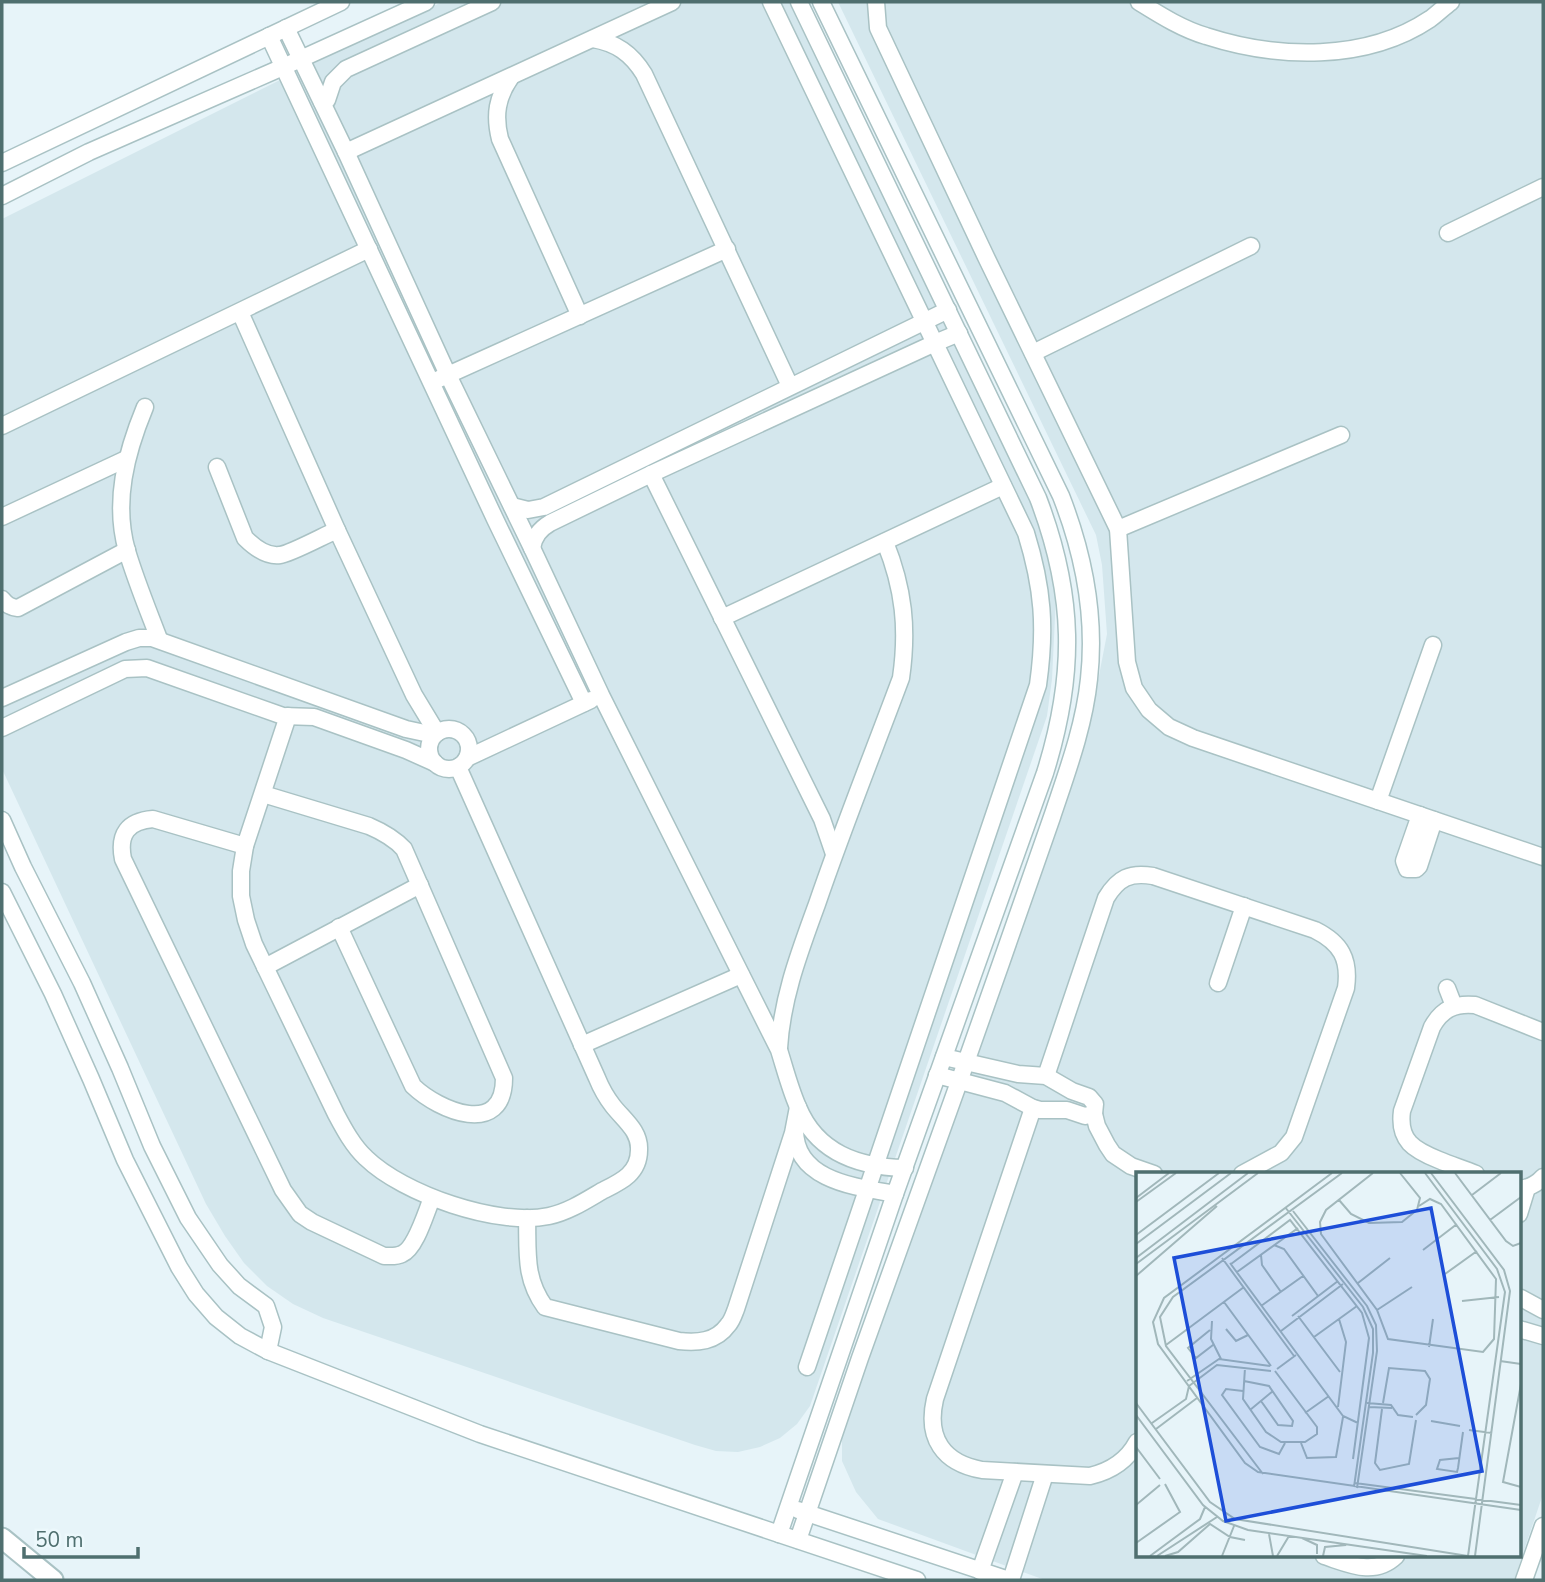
<svg xmlns="http://www.w3.org/2000/svg" width="1545" height="1582" viewBox="0 0 1545 1582" font-family="'Nunito Sans',sans-serif">
<style>
.residential{fill:#d4e7ed;fill-rule:evenodd}
.lines{fill:none;stroke-linecap:round;stroke-linejoin:round}
.minor-casing{stroke:#a9c2c4;stroke-width:19}
.tertiary-casing{stroke:#a9c2c4;stroke-width:23}
.minor{stroke:#fff;stroke-width:16}
.tertiary{stroke:#fff;stroke-width:19}
.inset-road{fill:none;stroke:#a1b7ba;stroke-width:2}
.view{fill:#1d4ed8;fill-opacity:0.15;stroke:#1d4ed8;stroke-width:3.5}
.inset-edge{fill:none;stroke:#4f6f6f;stroke-width:3.5}
</style>
<rect width="100%" height="100%" fill="#e7f4f9"/>
<g class="residential">
<polygon points="442,2 789,2 1022,480 1044,533 1056,597 1052,679 1047,716 810,1406 797,1424 780,1438 760,1447 738,1452 716,1451 695,1445 323,1318 293,1304 267,1286 244,1263 225,1236 206,1204 2,769 2,219 302,69"/>
<path d="M838 2H1543V1494L1514 1580H1045L878 1519 856 1492 842 1461V1424L1076 768 1095 696 1107 634 1102 565 1096 535ZM1137 1174H1519V1556H1137Z"/>
</g>
<g class="lines">
<g class="minor-casing">
<g id="minor">
<path d="M771 2 1026 533C1043 588 1046 628 1038 685 959 912 885 1140 807 1367"/>
<polyline points="876,2 878,28 986,257 1118,529 1127,662 1134,688 1149,710 1169,727 1193,738 1543,857"/>
<path d="M1139 2C1160 15 1182 29 1206 36 1277 59 1366 62 1430 19 1437 14 1444 7 1451 2"/>
<path d="M286 28 346 152 448 375 532 548 601 695 779 1050C785 1069 790 1089 798 1107 817 1153 858 1167 905 1168"/>
<polyline points="269,36 495,519 584,703"/>
<path d="M593 39C616 43 631 53 644 74L790 386"/>
<path d="M511 77C497 97 494 115 500 139L580 316"/>
<polyline points="322,102 327,100 333,82 346,69 492,2"/>
<polyline points="346,152 672,2"/>
<polyline points="2,163 341,2"/>
<polyline points="2,196 89,152 283,67 426,2"/>
<polyline points="1448,233 1543,187"/>
<polyline points="240,312 337,530 414,695 437,733"/>
<polyline points="1033,353 1251,246"/>
<polyline points="439,379 727,249"/>
<path d="M145 407C126 453 113 502 127 551 136 581 148 610 159 639"/>
<polyline points="2,426 369,249"/>
<path d="M217 467 245 538C254 547 266 557 280 555 290 554 325 535 337 530"/>
<polyline points="651,474 822,819 834,854"/>
<polyline points="512,506 528,510 544,507 948,310"/>
<polyline points="2,517 126,459"/>
<polyline points="1118,529 1341,435"/>
<path d="M532 548C534 536 540 529 550 523L651 474 935 343 959 333"/>
<path d="M2 599C7 605 10 607 18 608L127 550"/>
<polyline points="722,618 1003,486"/>
<polyline points="2,698 126,642 139,638 152,638 406,729 434,735"/>
<path d="M288 716 245 846 241 871V896L246 920 254 944 336 1114C344 1129 353 1146 366 1158 403 1194 498 1227 549 1216 568 1212 585 1201 602 1191 620 1182 639 1174 639 1150 640 1131 624 1120 613 1106 606 1097 601 1088 597 1078L458 767"/>
<polyline points="2,728 125,669 147,668 283,716 314,717 406,750 435,763"/>
<circle cx="449" cy="749" r="20"/>
<polyline points="467,758 591,700"/>
<path d="M263 794 369 826C383 832 394 838 404 849L504 1078C504 1138 439 1111 413 1086L339 927"/>
<polyline points="1378,801 1433,645"/>
<polyline points="1420,815 1404,861 1407,869 1416,869 1419,866 1434,820"/>
<polyline points="2,820 23,867 82,983 120,1068 152,1146 188,1218 220,1265 239,1286 266,1306 273,1327 268,1351"/>
<path d="M245 846 153 819C128 821 118 834 123 859L283 1190 300 1214 312 1222 384 1256C390 1256 396 1257 402 1254 416 1248 426 1212 432 1198"/>
<polyline points="2,892 53,994 91,1079 125,1160 179,1267 196,1294 216,1317 240,1336 268,1351 480,1434 917,1580"/>
<polyline points="265,967 420,885"/>
<polyline points="1218,983 1244,906"/>
<polyline points="1447,988 1454,1006"/>
<polyline points="582,1045 741,975"/>
<path d="M779 1048C782 997 800 951 817 904 843 828 873 753 901 678 908 629 904 589 885 542"/>
<polyline points="944,1057 1018,1074 1046,1076 1072,1091 1089,1097 1095,1104 1094,1114 1097,1126 1107,1145 1113,1154 1131,1166 1154,1174"/>
<polyline points="937,1075 1005,1093 1033,1108 1040,1110 1067,1110 1085,1116 1094,1114"/>
<path d="M1046 1076 1106 898C1118 878 1130 872 1153 876L1315 930C1341 943 1350 959 1346 988L1294 1137 1281 1153 1242 1174"/>
<path d="M1033 1108 935 1399C926 1438 943 1463 982 1470L1090 1476C1111 1471 1127 1461 1137 1442"/>
<path d="M795 1130C795 1181 857 1187 895 1194"/>
<path d="M1476 1174C1464 1169 1451 1165 1439 1160 1414 1150 1398 1141 1402 1111L1432 1027C1442 1009 1455 1003 1475 1005L1543 1032"/>
<path d="M1519 1189C1529 1188 1536 1185 1543 1177"/>
<polyline points="1519,1214 1527,1188"/>
<path d="M527 1218C528 1252 524 1278 545 1307L679 1341C697 1343 716 1342 728 1325 732 1321 734 1314 736 1309L793 1133 798 1107"/>
<polyline points="1521,1298 1543,1310"/>
<polyline points="1519,1329 1543,1336"/>
<polyline points="798,1510 1009,1580"/>
<path d="M779 1534 895 1194 1045 773C1076 674 1075 595 1038 498L799 2"/>
<path d="M798 1540C819 1480 839 1418 860 1358 907 1226 955 1095 1001 963 1018 914 1035 866 1052 817 1067 772 1084 727 1089 679 1096 616 1084 555 1061 496L821 2"/>
<path d="M1324 1556C1349 1564 1374 1577 1396 1556"/>
<polyline points="980,1571 1015,1472"/>
<polyline points="1011,1580 1045,1474"/>
<polyline points="1524,1580 1543,1526"/>
</g>
</g>
<g class="tertiary-casing">
<polyline id="tertiary" points="2,1538 53,1580"/>
</g>
<use href="#minor" class="minor"/>
<use href="#tertiary" class="tertiary"/>
</g>
<g transform="translate(1136 1172)">
<rect width="385" height="385" fill="#e7f4f9"/>
<path class="inset-road" d="M196 1 28 126 17 150 22 172 109 291 122 300 385 338M237 1 190 38 184 50 185 62 241 138 252 167 347 180 358 167 360 107 305 32 294 27 283 34M289 1 361 97 369 120 332 384M295 1 368 98 374 119 339 384M319 1 370 69 377 74 385 71M336 23 365 1M0 26 33 1M203 28 215 42 233 51 266 50 281 38 284 26 264 1M0 30 40 1M149 35 227 135 237 157V181L218 315M157 39 231 134 240 153 241 179 221 316M354 48 385 25M0 63 83 1M0 72 95 1M138 73 148 77 182 124M287 78 321 52M125 83 126 93 145 120M0 86 112 1M86 86 158 184M94 91 207 244 222 251M0 92 122 1M95 92 154 48 226 141 233 166 217 287M101 100 162 56M309 102 341 79M0 104 81 34M222 111 254 86M326 129 363 125M88 130 135 194M125 134 167 104M241 138 276 115M156 144 202 109M162 144 204 200M76 149 75 167 85 187M90 157 100 169 112 163M74 158 52 176 60 186 77 173M145 159 207 112M178 165 221 134M30 173 108 115M293 175 297 147M364 189 385 192M109 196 107 227 130 260 145 270H169L181 262V255L139 199M141 197 160 183M51 209 83 187 134 194M108 209 133 214 157 249 156 254 142 253 125 229M385 212 367 310 385 315M107 219 90 217 86 223 124 275 143 282 149 271M0 231 74 330 99 347 332 384M231 231 255 233 262 243 277 245M247 231 253 196 289 199 294 207 290 233 280 243M202 235 210 170 203 147M233 235 256 236M246 237 239 291 244 298 273 292 280 248M114 238 137 219M169 241 193 224M0 243 67 333 87 349 112 358 291 384M295 249 324 254M16 251 50 227 53 214 81 193 135 199M20 257 61 226M333 258 356 261M165 271 171 286 200 285 207 245M0 275 24 307M323 286 304 288 301 297 321 300 322 296 327 260M127 302 30 174 24 145 37 125 206 1M219 311 385 333M0 333 24 313M133 362 137 384M166 366 181 373V382M0 371 44 340 29 312M14 384 64 347 69 335M21 384 81 345M29 384 42 380 74 352 94 365 109 368M86 384 98 354M141 384 153 364M187 384 189 375 210 373"/>
<path class="view" d="M295 36 346 299 90 349 38 86Z"/>
<rect width="385" height="385" class="inset-edge"/>
</g>
<rect width="1545" height="1582" fill="none" stroke="#4f6f6f" stroke-width="7"/>
<path d="M24 1547v10h114v-10" fill="none" stroke="#4f6f6f" stroke-width="3.5"/>
<text x="35" y="1547" font-size="21" fill="#4f6f6f" stroke="#ecf8fc" stroke-width="5" paint-order="stroke">50 m</text>
</svg>
